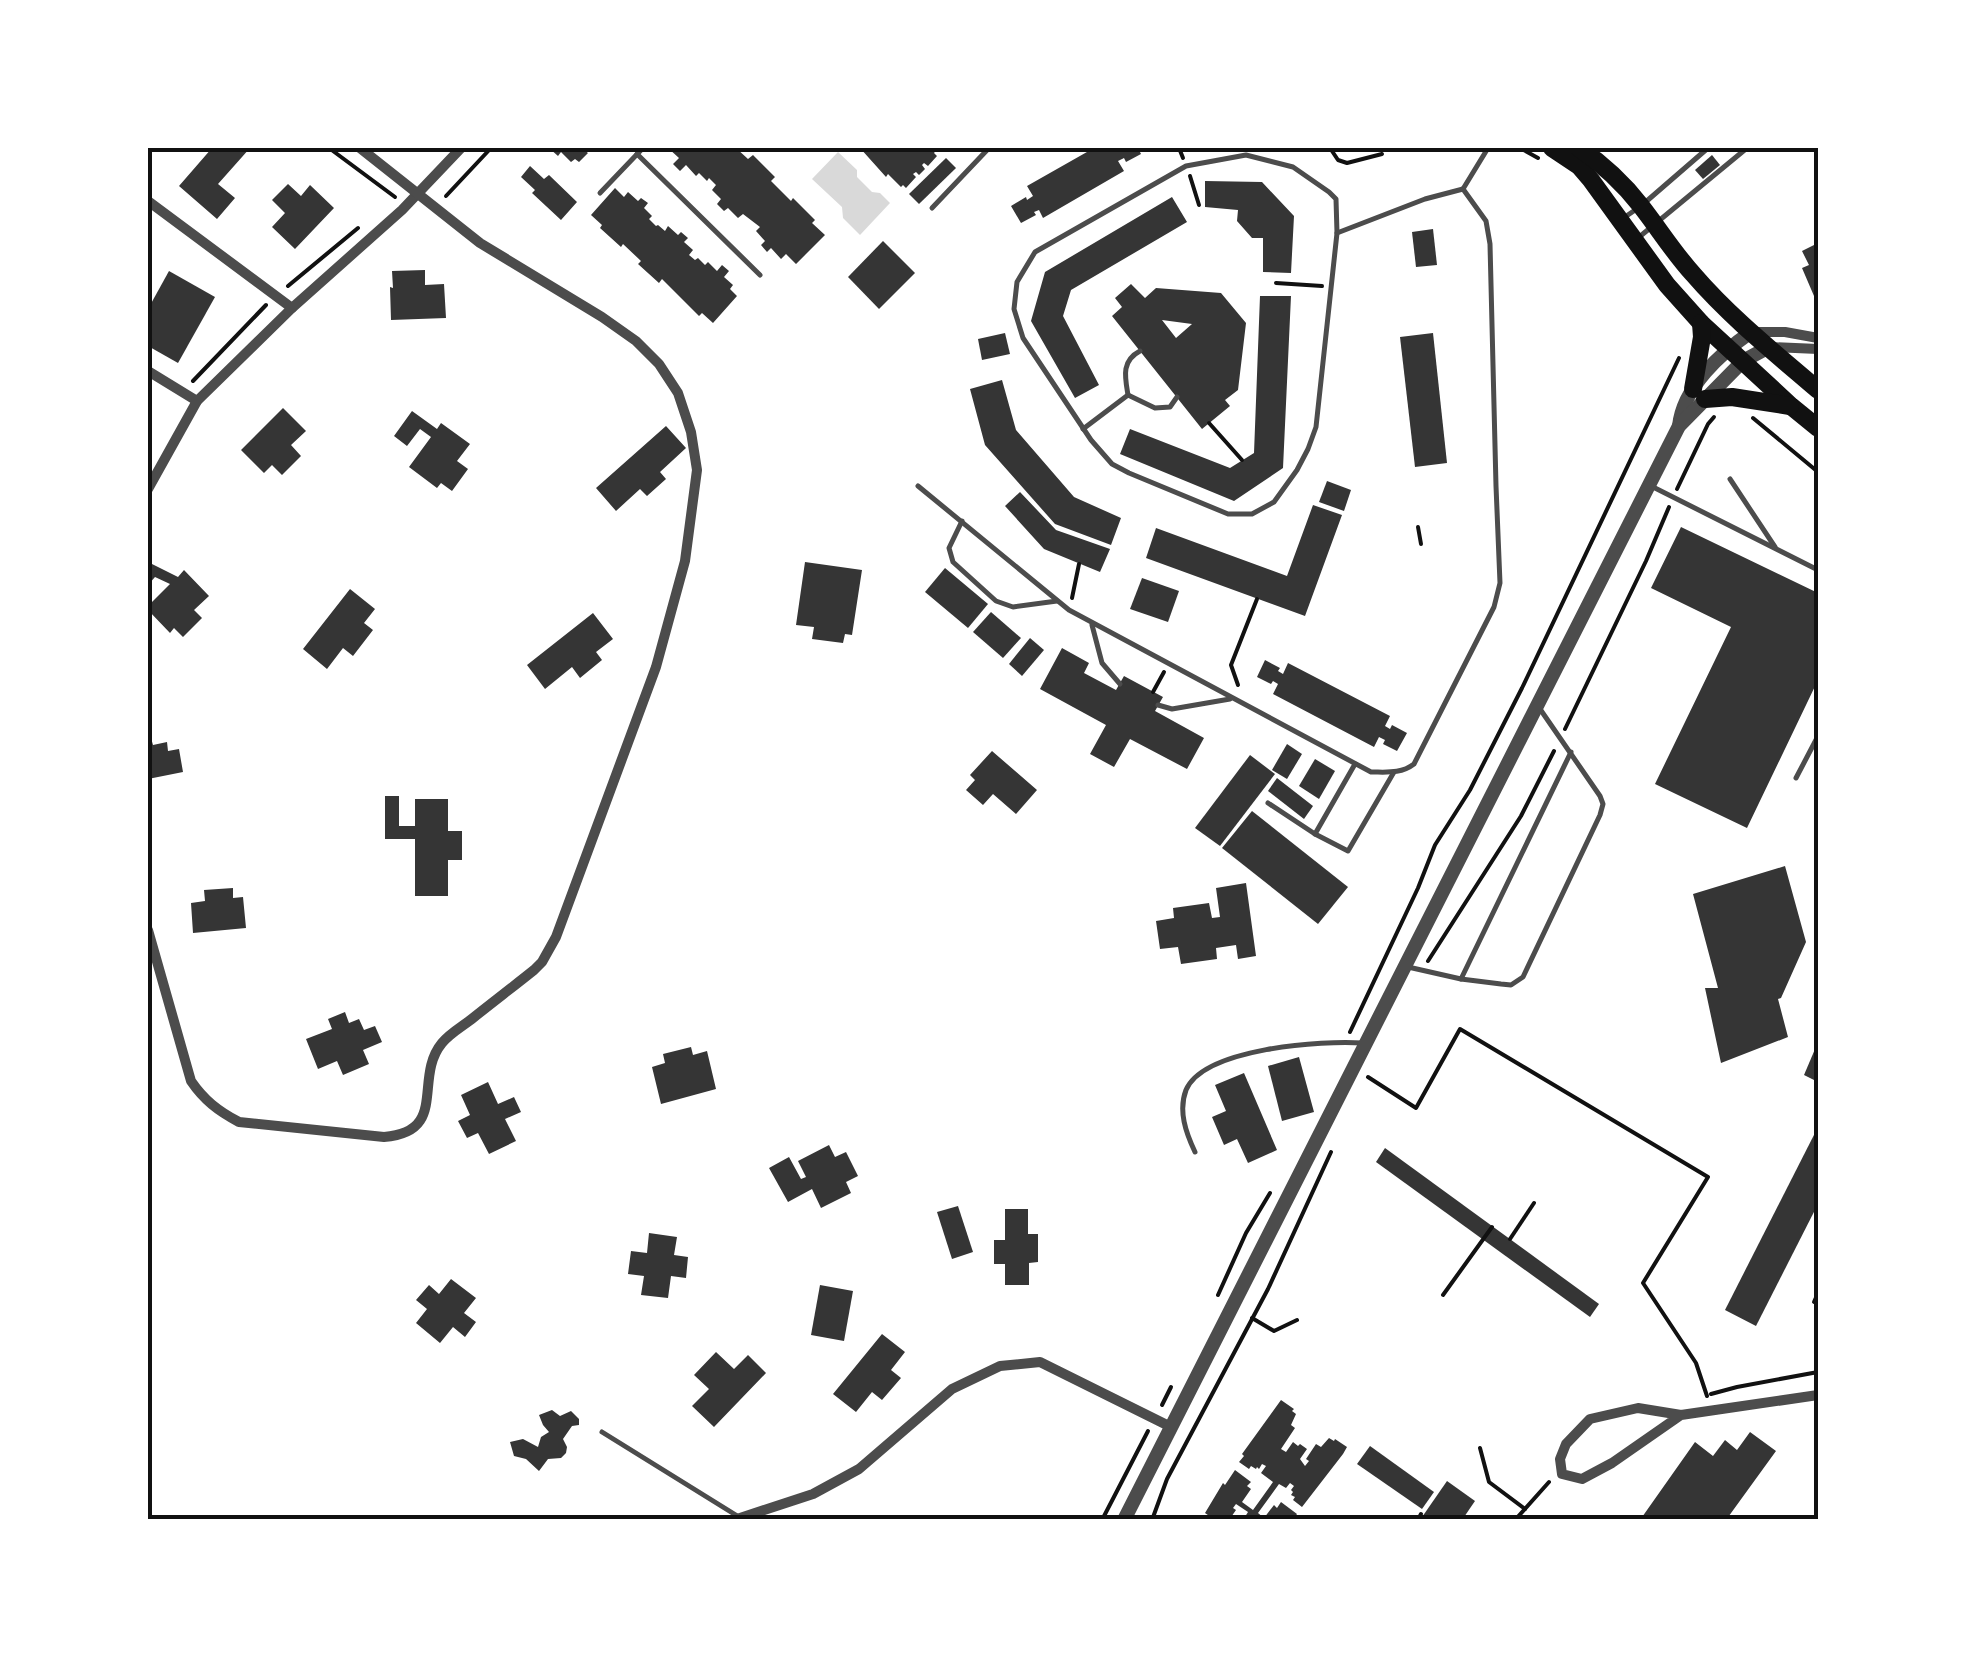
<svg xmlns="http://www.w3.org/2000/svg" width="1966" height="1667" viewBox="0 0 1966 1667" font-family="Quicksand,sans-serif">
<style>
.water{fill:#d9d9d9}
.building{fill:#353535;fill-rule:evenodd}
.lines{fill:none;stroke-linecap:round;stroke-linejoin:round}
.path{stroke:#111;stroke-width:4}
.service{stroke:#4c4c4c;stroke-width:5}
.minor{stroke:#4c4c4c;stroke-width:10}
.tertiary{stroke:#4c4c4c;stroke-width:14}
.primary{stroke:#111;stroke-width:18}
.neatline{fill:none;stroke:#111;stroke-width:4}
</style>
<rect width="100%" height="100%" fill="#fff"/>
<polygon class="water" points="838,152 857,170 857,177 872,192 880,193 890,203 860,235 843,218 842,207 812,179"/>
<g class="building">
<polygon points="212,148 250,148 218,184 235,198 217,219 179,186"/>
<polygon points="549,148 582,148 588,153 579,162 575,159 571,162 561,152 558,156"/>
<polygon points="668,148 736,148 748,159 753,155 775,177 771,181 791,201 793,198 815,220 812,223 825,235 796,264 786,254 781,259 771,248 767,252 761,245 765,241 756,231 760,227 743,214 738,218 728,208 724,211 717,204 721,199 712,190 716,185 709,178 707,181 699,173 696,176 686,165 680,171 673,164 679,158"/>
<polygon points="860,148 935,148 937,149 934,153 937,156 928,166 924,163 922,165 925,169 919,175 916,172 913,174 916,177 906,188 903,185 901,187 888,174 886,177"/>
<polygon points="1094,148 1111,148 1112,150 1117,148 1138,148 1141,154 1126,162 1124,158 1118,161 1124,171 1043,218 1039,210 1034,212 1036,215 1021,223 1011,206 1026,197 1027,200 1033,196 1027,186"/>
<polygon points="1712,155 1720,165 1703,179 1695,170"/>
<polygon points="946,158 956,168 919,204 909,194"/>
<polygon points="530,166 544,179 549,175 577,202 561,220 532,193 535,190 521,177"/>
<polygon points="1205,181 1262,182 1294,216 1291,273 1263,272 1263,238 1252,238 1237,221 1238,210 1205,207"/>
<polygon points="288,184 301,196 310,185 334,208 295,249 272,227 285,213 272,200"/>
<polygon points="615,188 624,197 628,192 638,201 641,198 648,203 644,208 652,216 649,219 656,226 658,225 665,231 668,226 678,235 681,232 688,238 684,242 693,250 689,255 695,260 698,258 705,265 708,262 717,271 722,265 729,271 724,277 733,285 730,289 737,296 713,323 702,313 699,316 662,279 659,283 638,264 641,261 623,244 621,247 600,228 602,225 591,215"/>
<polygon points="1172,197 1187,222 1071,290 1063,316 1099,385 1075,398 1031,321 1045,272"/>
<polygon points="1433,229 1437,265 1416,267 1412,232"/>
<polygon points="883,241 915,273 879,309 848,277"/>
<polygon points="1818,243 1818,294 1814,296 1802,268 1809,265 1802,251"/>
<polygon points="425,270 425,285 444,284 446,318 391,320 390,287 393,288 392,271"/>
<polygon points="169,271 215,297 178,363 148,346 148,309"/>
<path d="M1131 284 1145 298 1156 288 1221 293 1246 323 1238 390 1225 400 1230 406 1202 429 1112 316 1122 307 1115 298ZM1162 320 1192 324 1176 338Z"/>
<polygon points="1260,296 1291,296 1283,468 1234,501 1120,454 1130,429 1230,468 1254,453"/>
<polygon points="1005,333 1010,354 982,360 978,339"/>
<polygon points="1433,333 1447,463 1415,467 1400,337"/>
<polygon points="1002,380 1016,430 1074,497 1121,518 1111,545 1055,524 985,445 970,389"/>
<polygon points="283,408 306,431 291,445 301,456 282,475 272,465 264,473 241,450"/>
<polygon points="412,411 437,429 441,423 470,444 457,461 468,469 452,491 441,483 437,488 409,467 431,437 420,429 407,446 394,436"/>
<polygon points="666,426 686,448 660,472 666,479 647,496 640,489 616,511 596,488"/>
<polygon points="1327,481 1351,490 1344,511 1319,502"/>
<polygon points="1020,492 1056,530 1110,549 1100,572 1044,549 1005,506"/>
<polygon points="1313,505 1342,515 1305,616 1146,558 1156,528 1287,576"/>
<polygon points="1681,527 1818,593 1818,680 1747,828 1655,784 1731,627 1651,588"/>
<polygon points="805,562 862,570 852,635 845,634 843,643 812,639 814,627 796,625"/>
<polygon points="150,563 178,577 184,570 209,596 194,610 202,618 183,637 174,628 170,633 148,610 148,606 170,584 155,577 148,585 148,565"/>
<polygon points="945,568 988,604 968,628 925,592"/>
<polygon points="1142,578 1179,591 1168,622 1130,609"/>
<polygon points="350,589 375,609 364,623 373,630 353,656 343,648 327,669 303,649"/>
<polygon points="991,612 1021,638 1003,658 973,632"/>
<polygon points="593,613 613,639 596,652 602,660 580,678 572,667 545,689 527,665"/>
<polygon points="1030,638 1044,650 1022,676 1009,664"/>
<polygon points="1062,648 1089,663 1084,673 1116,690 1124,676 1163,697 1155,711 1204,738 1187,769 1130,739 1114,767 1090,754 1106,725 1040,689"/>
<polygon points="1265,660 1280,668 1278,671 1283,674 1288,663 1390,716 1385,726 1390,729 1392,725 1407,733 1397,751 1383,744 1385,740 1379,737 1374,747 1273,694 1278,684 1273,681 1271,684 1257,677"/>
<polygon points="151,738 153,745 167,742 168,751 179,749 183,772 148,779 148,739"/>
<polygon points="1287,744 1302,754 1287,779 1272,770"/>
<polygon points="992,751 1037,790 1016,814 993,794 983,805 966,790 975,780 970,775"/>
<polygon points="1250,755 1275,774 1220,846 1195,828"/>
<polygon points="1315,759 1335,771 1319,799 1299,786"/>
<polygon points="1277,778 1313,806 1304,819 1268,791"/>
<polygon points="385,796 399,796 399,826 415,826 415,799 448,799 448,831 462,831 462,860 448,860 448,896 415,896 415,839 385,839"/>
<polygon points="1252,811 1348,887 1318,924 1222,848"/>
<polygon points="1785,866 1806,942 1781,998 1778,999 1788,1037 1721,1063 1705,988 1718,988 1693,894"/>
<polygon points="1246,883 1256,956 1238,959 1236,945 1216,948 1217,959 1181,964 1178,947 1160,949 1156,921 1174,918 1173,908 1209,903 1212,918 1220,917 1216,888"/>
<polygon points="233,888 233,898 243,897 246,928 193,933 191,903 205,901 204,890"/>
<polygon points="345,1012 349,1023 359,1019 364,1030 375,1026 382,1042 363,1050 369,1064 343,1075 337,1061 318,1069 306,1039 332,1029 328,1019"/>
<polygon points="1818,1042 1818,1082 1804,1075"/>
<polygon points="691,1047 693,1055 707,1051 716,1089 661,1104 652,1067 665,1063 663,1054"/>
<polygon points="1299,1057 1314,1112 1282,1121 1268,1066"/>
<polygon points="1244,1073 1277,1150 1248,1163 1237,1139 1224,1145 1212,1117 1226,1111 1215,1085"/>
<polygon points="488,1082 498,1104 514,1097 521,1112 505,1119 516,1141 489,1154 478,1133 467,1138 458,1121 470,1115 461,1095"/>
<polygon points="1818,1127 1818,1204 1756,1326 1725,1310"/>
<polygon points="829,1145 835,1157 846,1152 858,1176 846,1182 851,1193 821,1208 812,1189 788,1202 769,1168 789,1157 801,1179 806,1177 798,1161"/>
<polygon points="1385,1148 1599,1304 1590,1317 1376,1162"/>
<polygon points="958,1206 973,1252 952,1259 937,1212"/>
<polygon points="1005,1209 1028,1209 1028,1234 1038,1234 1038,1262 1029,1263 1029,1285 1005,1285 1005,1264 994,1264 994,1240 1005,1240"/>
<polygon points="649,1233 677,1237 674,1255 688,1257 686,1278 671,1276 668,1298 641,1295 644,1276 628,1274 631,1251 647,1253"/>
<polygon points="451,1279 476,1298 464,1313 476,1322 465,1337 453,1327 440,1343 416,1323 427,1309 416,1300 429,1285 439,1294"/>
<polygon points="820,1285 853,1291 844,1341 811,1335"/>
<polygon points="882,1334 905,1352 891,1370 901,1378 882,1400 872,1392 856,1412 833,1394"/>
<polygon points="716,1352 734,1369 748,1355 766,1373 714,1427 692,1406 709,1389 694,1375"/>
<polygon points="1281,1400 1294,1409 1292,1411 1296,1414 1291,1425 1295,1428 1281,1449 1286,1452 1293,1442 1298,1446 1300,1444 1307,1449 1300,1459 1305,1466 1309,1461 1306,1459 1316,1444 1321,1447 1329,1438 1334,1441 1335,1439 1347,1447 1343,1454 1302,1507 1293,1500 1295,1497 1291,1495 1293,1492 1291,1490 1294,1486 1290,1483 1286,1488 1279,1484 1258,1513 1264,1518 1274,1505 1277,1508 1281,1502 1297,1514 1293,1520 1258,1520 1255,1517 1254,1520 1243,1520 1248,1512 1236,1504 1233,1508 1236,1510 1229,1520 1215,1520 1205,1513 1223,1483 1225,1485 1235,1470 1251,1482 1247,1486 1251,1489 1242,1502 1253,1510 1273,1482 1261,1473 1266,1466 1262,1464 1259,1469 1257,1467 1256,1469 1251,1466 1249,1469 1239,1462 1244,1456 1242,1454"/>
<polygon points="552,1410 560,1416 571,1411 579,1419 579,1425 572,1426 563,1439 567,1447 566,1453 561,1458 548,1459 539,1471 526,1459 514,1456 510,1442 523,1439 538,1447 541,1437 549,1432 543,1425 539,1415"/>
<polygon points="1750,1432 1776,1451 1726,1520 1640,1520 1695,1442 1713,1456 1725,1440 1737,1450"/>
<polygon points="1370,1446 1434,1492 1422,1509 1357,1464"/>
<polygon points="1447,1481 1475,1501 1462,1520 1420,1520"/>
</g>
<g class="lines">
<g class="path">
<polyline points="329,148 395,197"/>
<polyline points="1179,148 1183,158"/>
<polyline points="1330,148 1338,160 1347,163 1382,154"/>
<polyline points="1520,148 1538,158"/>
<polyline points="1190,176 1199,205"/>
<polyline points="446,196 491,148"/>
<polyline points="1276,283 1322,286"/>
<polyline points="288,286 358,228"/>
<polyline points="193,381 266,305"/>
<polyline points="1753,418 1818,472"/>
<polyline points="1209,423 1242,460"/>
<polyline points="1677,489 1708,424 1714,417"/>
<polyline points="1418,527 1421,544"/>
<polyline points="1072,598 1079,564"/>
<polyline points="1238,685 1231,665 1257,599"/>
<polyline points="1153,692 1164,672"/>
<polyline points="1565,729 1646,561 1669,507"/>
<polyline points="1428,961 1521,816 1554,751"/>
<polyline points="1350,1032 1418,888 1435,845 1470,790 1522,688 1679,358"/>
<polyline points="1368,1077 1416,1108 1460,1029 1708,1177 1643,1283 1696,1363 1707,1396"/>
<polyline points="1510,1239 1534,1203"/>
<polyline points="1218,1295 1246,1233 1270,1193"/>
<polyline points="1443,1295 1492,1227"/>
<polyline points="1814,1302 1818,1293"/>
<polyline points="1252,1318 1274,1331 1297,1320"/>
<polyline points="1711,1394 1737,1387 1818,1372"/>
<polyline points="1162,1405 1171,1387"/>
<polyline points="1480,1448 1489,1482 1525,1509"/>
<polyline points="1102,1520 1148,1431"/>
<polyline points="1152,1520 1167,1479 1268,1289 1331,1152"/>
<polyline points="1418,1520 1421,1514"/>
<polyline points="1515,1520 1549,1482"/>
</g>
<g class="service">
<polyline points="637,154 760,275"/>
<polygon points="1246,155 1293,167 1329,192 1336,199 1337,233 1316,427 1308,449 1297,470 1274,502 1252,514 1228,514 1129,473 1112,464 1091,440 1023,338 1014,309 1017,282 1035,252 1186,166"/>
<polyline points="1463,189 1488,148"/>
<polyline points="600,193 643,148"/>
<polyline points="932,208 989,148"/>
<polyline points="1622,219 1641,206 1708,148"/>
<polyline points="1337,233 1425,199 1463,189"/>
<polyline points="1638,238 1747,148"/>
<polyline points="1128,395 1155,408 1170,407 1177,397"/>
<path d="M1128 395C1125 377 1121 361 1140 351"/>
<polyline points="1083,429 1128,395"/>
<polyline points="1730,479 1775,547"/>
<path d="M918 486 1069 610 1371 772C1387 772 1401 774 1414 764L1494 607 1500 583 1496 486 1490 244 1486 221 1463 189"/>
<polyline points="1651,486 1818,570"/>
<polyline points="962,521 949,548 953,562 996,601 1013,607 1057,601"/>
<polyline points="1092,625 1102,663 1120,684"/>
<polyline points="1158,705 1172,709 1230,699"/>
<polyline points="1796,778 1818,736"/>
<polyline points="1268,803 1315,834 1348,851 1394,772"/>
<polyline points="1315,834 1355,764"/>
<polyline points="1408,967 1461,979 1501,984 1511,985 1523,977 1600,815 1603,804 1600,796 1540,709"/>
<polyline points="1461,979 1571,752"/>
<path d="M1195 1152C1186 1133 1178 1111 1186 1090 1204 1048 1323 1040 1363 1043"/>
<polyline points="602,1432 739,1517"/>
</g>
<g class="minor">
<polyline points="148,201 292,308"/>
<polyline points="1752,332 1785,332 1818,338"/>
<polyline points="1770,347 1818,349"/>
<polyline points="148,371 197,401"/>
<polyline points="148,489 197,401 292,308 402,210 461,148"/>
<path d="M148 930 191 1081C204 1100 218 1111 239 1122L384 1137C449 1132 413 1078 442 1043 450 1033 463 1026 473 1018 493 1002 514 986 534 970L542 962 556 937 656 667 685 561 697 470 691 432 678 393 659 364 636 341 602 317 480 243 360 148"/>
<polyline points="1681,1415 1612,1463 1582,1479 1562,1474 1560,1459 1566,1444 1590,1419 1638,1408 1681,1415 1818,1395"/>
<polyline points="734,1520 813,1494 859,1469 952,1389 1000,1366 1040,1362 1171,1427"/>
</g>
<g class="tertiary">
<path d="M1679 426C1683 387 1721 353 1751 332"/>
<polyline points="1124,1520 1679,426 1743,361 1769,347"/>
</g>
<g class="primary">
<polyline points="1552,148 1579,166 1591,180 1667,285 1701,323 1791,406 1818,428"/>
<path d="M1579 148C1601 163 1624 184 1641 206 1659 229 1673 252 1693 274 1730 317 1775 353 1818 390"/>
<polyline points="1693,389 1702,337 1701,323"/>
<polyline points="1705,399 1732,397 1790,406"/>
</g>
</g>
<rect width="1966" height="1667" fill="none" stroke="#ffffff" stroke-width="300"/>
<rect x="150" y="150" width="1666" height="1367" class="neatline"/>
</svg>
